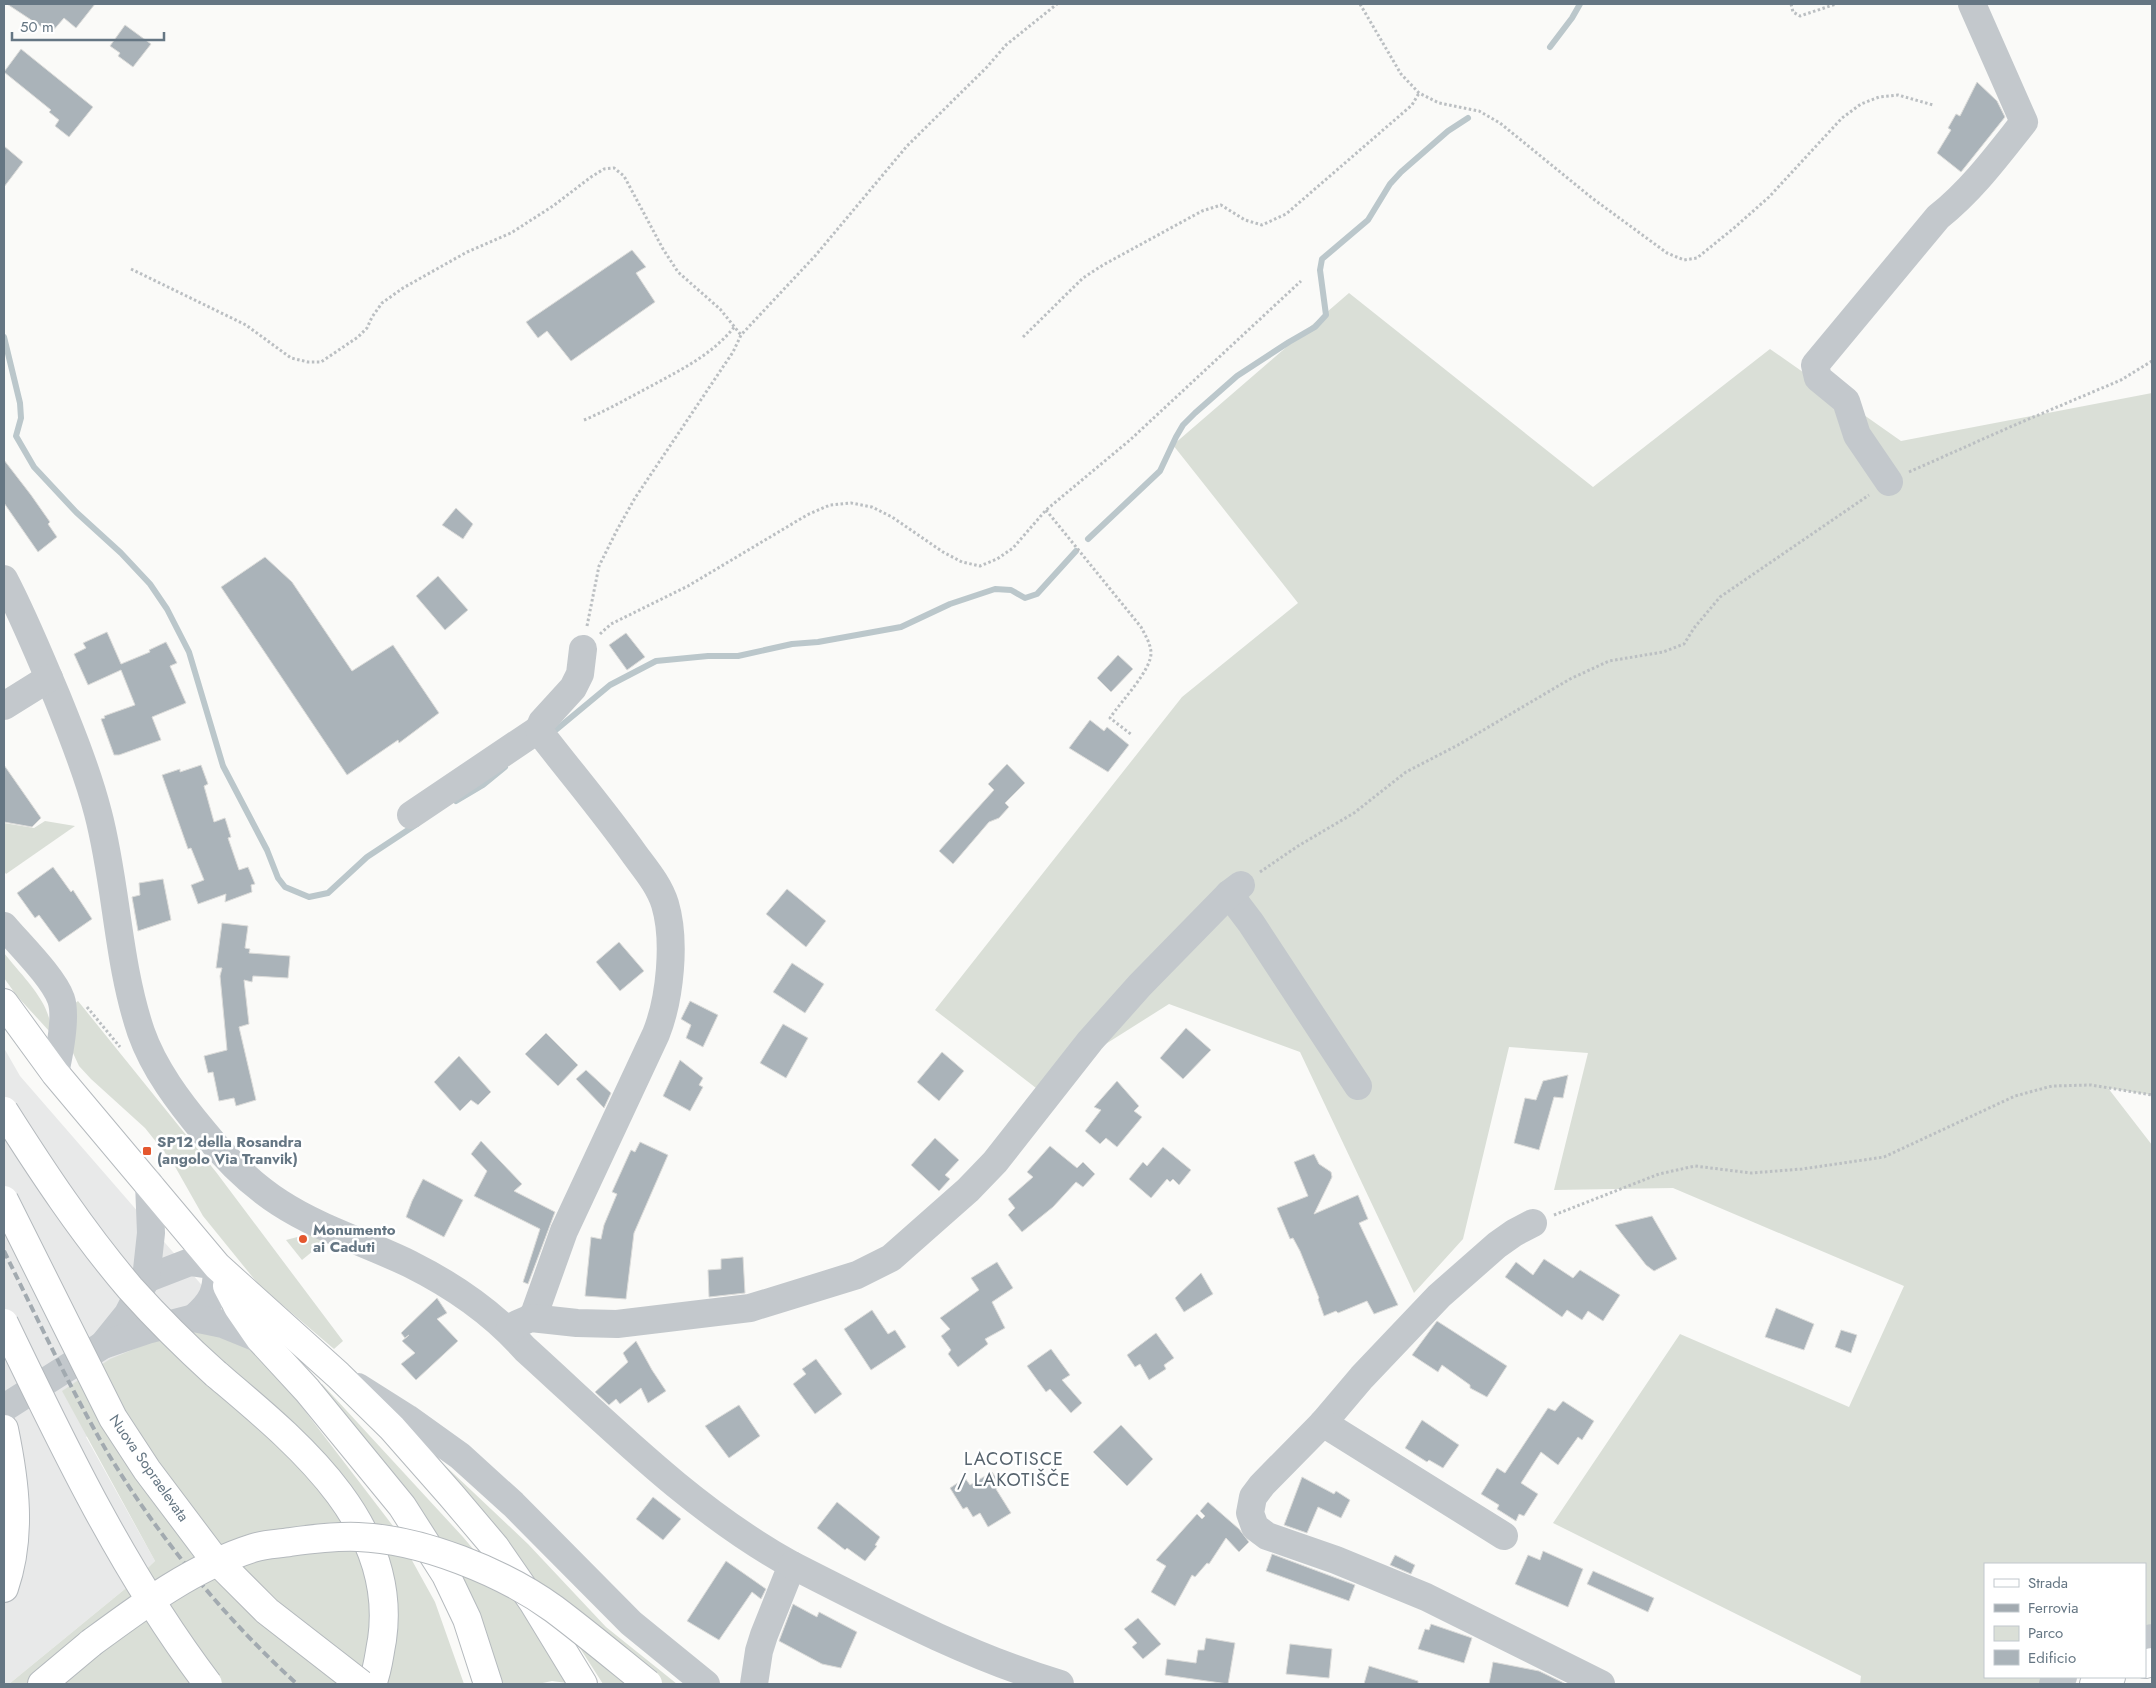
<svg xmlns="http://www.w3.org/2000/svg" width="2156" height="1688" viewBox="0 0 2156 1688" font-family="Jost,sans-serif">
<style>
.built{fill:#e8e9e9}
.green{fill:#dadfd7}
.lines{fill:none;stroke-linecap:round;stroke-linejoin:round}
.stream{stroke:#bbc7cb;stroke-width:6}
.building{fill:#aab3b9;stroke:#dcdcda}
.major-casing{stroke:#b5babe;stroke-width:30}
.highway-casing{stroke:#b4b9bd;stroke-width:30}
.path{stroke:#bbbfc2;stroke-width:3;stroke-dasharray:2.5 2.5;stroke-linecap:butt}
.minor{stroke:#c3c8cc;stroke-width:28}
.major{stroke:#fff;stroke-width:28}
.highway{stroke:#fff;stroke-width:28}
.rail{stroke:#a2aab0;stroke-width:4;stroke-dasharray:8 4;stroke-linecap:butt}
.highway-bridge-casing{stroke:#b4b9bd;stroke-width:30;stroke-linecap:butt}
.highway-bridge{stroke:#fff;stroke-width:28}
.poi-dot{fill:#e4572e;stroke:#fff;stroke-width:2}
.labels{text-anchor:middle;stroke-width:5;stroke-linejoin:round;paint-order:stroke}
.poi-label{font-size:15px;font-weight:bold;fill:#657683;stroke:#fff;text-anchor:start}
.street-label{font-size:15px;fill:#657683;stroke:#fff}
.quarter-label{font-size:18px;letter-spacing:1px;fill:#57646e;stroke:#fff}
</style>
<rect width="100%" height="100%" fill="#fafaf8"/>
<polygon class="built" points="4,1048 20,1076 259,1351 86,1437 155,1561 131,1584 9,1684 4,1684"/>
<g class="green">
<polygon points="1349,293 1593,487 1770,349 1901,441 2152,393 2152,1095 2108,1088 2152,1145 2152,1628 2145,1629 2145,1564 1985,1564 1985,1677 2050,1677 2043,1684 1860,1684 1861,1676 1553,1523 1680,1334 1849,1407 1904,1286 1673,1188 1554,1190 1588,1053 1509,1047 1463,1239 1414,1293 1300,1052 1169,1004 1036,1088 935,1010 1182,697 1298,603 1173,445"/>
<polygon points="45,821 75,826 6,874 4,871 4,823 34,828"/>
<path d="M4 953C20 974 54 1005 50 1032L17 996 4 978Z"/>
<polygon points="78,1001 216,1172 343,1341 334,1349 259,1285 203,1216 173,1163 145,1128 91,1079 79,1066 73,1053 74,1004"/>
<polygon points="320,1231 330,1237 302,1260 286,1240"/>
<polygon points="183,1329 201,1329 259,1351 393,1526 435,1602 464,1684 9,1684 131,1584 155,1561 62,1391 110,1359"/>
<polygon points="322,1384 463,1537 516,1600 567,1683 552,1681 538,1684 501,1684 486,1633 465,1583 319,1387"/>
<polygon points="437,1458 528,1544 606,1627 677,1684 603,1684 539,1584"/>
</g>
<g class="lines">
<g class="stream">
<polyline points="1550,47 1572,18 1580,4"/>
<polyline points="4,337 20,403 21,418 16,436 34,467 76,512 121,553 150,584 167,609 189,652 223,766 267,850 278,878 285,887 309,897 328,893 367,857 417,824"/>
<polyline points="1088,539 1160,471 1176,437 1183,425 1195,413 1237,376 1289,342 1315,327 1326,315 1320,270 1322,259 1368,220 1390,184 1401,172 1448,131 1468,118"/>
<polyline points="557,729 610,685 656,661 708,656 738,656 792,644 818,642 901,627 950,604 995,589 1011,590 1025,598 1037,594 1076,551"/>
<polyline points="456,801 483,785 505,767"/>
</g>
</g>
<g class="building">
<polygon points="7,4 95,4 76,28 64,18 51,33"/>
<polygon points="125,25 151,44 133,67 118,56 120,53 110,46"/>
<polygon points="21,49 93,107 69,137 55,126 59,120 49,112 51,110 4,72"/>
<polygon points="1977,82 1997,101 2005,117 1961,172 1937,153 1951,130 1948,128 1956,114 1960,116"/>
<polygon points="4,146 23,162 4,187"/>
<polygon points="632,250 646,267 636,273 655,302 571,361 547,331 538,338 526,322"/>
<polygon points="4,460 31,495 50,522 48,524 57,537 38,552 4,503"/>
<polygon points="456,508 473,524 463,539 442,525"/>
<polygon points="265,557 292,582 352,671 393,645 439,713 399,743 398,740 347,775 221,587"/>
<polygon points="438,576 468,610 445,630 416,596"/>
<polygon points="107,632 121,664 150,652 149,650 166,642 177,663 170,666 186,703 152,717 161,740 119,755 114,755 101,719 105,718 104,716 135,705 121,670 88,685 74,654 86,648 83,643"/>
<polygon points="626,633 645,657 627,670 609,645"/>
<polygon points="1118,655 1133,669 1111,692 1097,678"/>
<polygon points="1090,720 1104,731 1107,727 1129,745 1108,772 1069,748"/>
<polygon points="1007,764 1025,783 1005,803 1009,807 999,818 989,822 953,864 939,851 994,790 988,784"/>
<polygon points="4,765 41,818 32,827 4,822"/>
<polygon points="201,765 208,784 204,786 214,822 225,818 231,837 228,838 239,870 248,867 255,884 251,885 252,892 225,902 226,894 198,904 191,885 204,880 191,848 188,849 162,775 180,769 180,772"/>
<polygon points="53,867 71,892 73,890 92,919 59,942 39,915 35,918 17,893"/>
<polygon points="163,879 171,920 138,931 132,897 140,895 139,883"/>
<polygon points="787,889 826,921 806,947 766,914"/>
<polygon points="222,923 248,926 245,948 250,949 249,953 290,956 288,978 253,976 252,982 244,980 249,1024 239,1027 256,1100 236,1106 234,1098 219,1101 213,1072 208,1073 204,1056 227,1050 220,976 222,968 216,968"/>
<polygon points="619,942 644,971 620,991 596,962"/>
<polygon points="792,963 824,984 805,1013 773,992"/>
<polygon points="690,1001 718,1015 703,1047 686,1038 691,1025 681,1019"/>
<polygon points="783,1024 808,1038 786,1078 760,1063"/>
<polygon points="1186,1028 1211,1050 1183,1079 1160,1058"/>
<polygon points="546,1033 578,1065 558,1086 525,1054"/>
<polygon points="942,1052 964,1071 939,1101 917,1082"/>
<polygon points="459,1056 491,1092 478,1105 471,1100 460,1111 434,1082"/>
<polygon points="680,1060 703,1078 699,1085 703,1087 690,1111 663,1096"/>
<polygon points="586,1070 611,1093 604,1108 576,1079"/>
<polygon points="1568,1075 1563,1098 1554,1097 1539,1150 1514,1143 1525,1098 1536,1100 1543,1081"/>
<polygon points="1117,1081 1139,1106 1134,1111 1142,1117 1117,1147 1106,1138 1100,1144 1085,1131 1101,1110 1094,1107"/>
<polygon points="935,1138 959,1160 945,1175 950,1179 939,1191 911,1165"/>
<polygon points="481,1141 522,1184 514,1191 555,1212 528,1284 523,1282 540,1229 474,1196 487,1171 471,1154"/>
<polygon points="640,1142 668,1155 634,1233 626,1299 585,1296 591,1237 601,1239 604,1225 617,1194 612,1192 631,1150 635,1152"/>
<polygon points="1050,1146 1077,1168 1083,1162 1095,1174 1083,1187 1076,1182 1053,1207 1022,1232 1008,1215 1015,1208 1008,1199 1033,1177 1027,1172"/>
<polygon points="1163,1147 1191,1170 1179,1185 1173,1179 1170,1182 1167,1179 1151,1198 1129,1179 1143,1162 1147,1166"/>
<polygon points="1314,1154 1319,1164 1331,1172 1332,1177 1314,1214 1358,1195 1368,1219 1359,1223 1398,1305 1374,1314 1367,1301 1338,1313 1336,1311 1324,1316 1318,1299 1319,1298 1300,1251 1293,1238 1290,1239 1277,1208 1308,1196 1294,1162"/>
<polygon points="423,1179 463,1200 444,1237 406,1217 412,1201"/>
<polygon points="1652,1216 1677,1259 1654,1271 1646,1265 1615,1225"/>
<polygon points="743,1257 745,1293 709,1297 708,1270 721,1269 721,1259"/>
<polygon points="1544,1259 1573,1278 1580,1270 1620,1295 1603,1321 1588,1311 1582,1320 1567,1310 1562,1317 1505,1277 1516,1262 1533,1275"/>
<polygon points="997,1262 1013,1288 992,1302 1005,1328 985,1339 988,1344 958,1367 948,1354 951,1350 941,1336 950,1329 940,1318 979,1290 971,1278"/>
<polygon points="1201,1273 1213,1294 1184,1312 1175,1298"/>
<polygon points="437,1298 447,1313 437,1319 458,1341 416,1380 401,1364 415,1353 402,1341 409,1335 405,1338 401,1333"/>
<polygon points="1776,1308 1814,1324 1804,1350 1765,1337"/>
<polygon points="872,1310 888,1334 895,1330 906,1347 871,1370 844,1329"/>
<polygon points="1437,1321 1507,1366 1487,1397 1470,1388 1470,1385 1442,1365 1438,1372 1412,1355"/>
<polygon points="1841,1330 1857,1335 1851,1353 1835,1347"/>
<polygon points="1156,1333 1174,1358 1164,1365 1166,1369 1149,1380 1140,1364 1135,1367 1127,1355"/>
<polygon points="636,1341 652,1370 666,1391 648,1403 641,1388 620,1404 616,1399 609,1405 595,1392 628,1362 623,1353"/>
<polygon points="1051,1349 1070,1375 1062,1380 1082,1403 1071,1413 1050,1389 1046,1392 1027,1366"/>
<polygon points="816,1359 842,1394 815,1414 793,1384 806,1374 802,1369"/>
<polygon points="1563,1401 1594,1421 1582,1440 1578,1437 1558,1465 1541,1452 1521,1483 1538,1494 1524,1516 1519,1514 1516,1521 1497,1509 1499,1505 1481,1494 1497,1468 1505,1473 1548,1408 1555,1411"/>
<polygon points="739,1405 760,1436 729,1458 705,1426"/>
<polygon points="1422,1420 1459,1445 1443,1468 1429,1460 1427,1462 1405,1448"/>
<polygon points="1121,1425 1153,1459 1127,1486 1093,1452"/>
<polygon points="992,1472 1001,1485 996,1489 1011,1513 988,1527 980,1513 973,1517 967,1507 963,1509 950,1488 965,1478 970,1485"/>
<polygon points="1302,1477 1334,1494 1336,1491 1350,1500 1341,1518 1318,1507 1307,1533 1284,1525"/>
<polygon points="653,1497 681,1519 663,1540 636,1519"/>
<polygon points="837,1502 880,1537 875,1545 877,1546 865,1561 847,1548 845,1550 817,1528"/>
<polygon points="1208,1502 1239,1529 1249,1542 1239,1552 1226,1538 1209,1564 1207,1563 1195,1577 1192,1575 1175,1606 1151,1592 1166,1566 1156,1560 1197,1514 1202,1519 1205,1516 1200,1511"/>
<polygon points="1543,1551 1583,1569 1568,1607 1515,1584 1528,1555 1540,1560"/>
<polygon points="1272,1554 1355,1585 1349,1601 1266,1571"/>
<polygon points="1395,1555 1415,1565 1411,1574 1390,1565"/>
<polygon points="726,1561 766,1589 761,1599 752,1592 719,1640 687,1621"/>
<polygon points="1593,1571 1654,1598 1648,1612 1587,1584"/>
<polygon points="793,1604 817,1617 819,1612 857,1632 841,1668 822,1664 779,1641"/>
<polygon points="1138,1618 1161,1644 1143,1659 1132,1647 1137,1643 1124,1629"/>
<polygon points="1431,1624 1472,1638 1464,1663 1418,1649 1425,1629 1429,1630"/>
<polygon points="1206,1638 1235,1643 1228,1684 1165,1675 1167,1659 1196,1663 1198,1650 1204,1650"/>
<polygon points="1290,1644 1332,1649 1329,1678 1286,1674"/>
<polygon points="1493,1662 1539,1671 1566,1684 1489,1684"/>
<polygon points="1369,1666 1418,1681 1418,1684 1364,1684"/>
</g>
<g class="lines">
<g class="major-casing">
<g id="major">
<polyline points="4,1003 55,1073 217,1266 338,1375 392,1428 451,1495 495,1547 533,1602 583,1684"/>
<polyline points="227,1286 238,1307 260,1339 307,1390 402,1506 446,1575 467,1619 488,1684"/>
</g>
</g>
<g class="highway-casing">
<g id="highway">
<path d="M216 1374C295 1441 399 1523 382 1640 379 1655 378 1670 372 1684"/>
<path d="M4 1429C15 1482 22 1536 4 1588"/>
<polyline points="2145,1664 2152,1662"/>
<polyline points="42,1684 91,1643"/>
<polyline points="2094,1684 2111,1677"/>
</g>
</g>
<g class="path">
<polyline points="1360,4 1401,74 1419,93 1439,103 1479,111 1500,123 1592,198 1667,253 1684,260 1697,258 1734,228 1769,197 1842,118 1861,104 1879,97 1898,95 1933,105"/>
<polyline points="1791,4 1793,12 1800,16 1836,4"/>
<polyline points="131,269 246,325 291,358 308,362 321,362 358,337 367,328 372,317 382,303 403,288 467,252 511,233 553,206 591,177 604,169 614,168 624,176 663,249 678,272 720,309 741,335"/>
<polyline points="1023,337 1083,278 1103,265 1202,211 1221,205 1245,220 1262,225 1286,214 1412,105 1419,93"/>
<path d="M584 420C608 410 630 397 653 385 684 368 713 354 735 326"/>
<polyline points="1909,472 2010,427 2121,380 2152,361"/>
<path d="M1046 510 1141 627C1145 635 1150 642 1151 652 1152 670 1121 701 1110 718L1132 735"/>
<polyline points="587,626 599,566 617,530 635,498 733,352 741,335 815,256 907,146 987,67 1006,45 1057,4"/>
<polyline points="600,634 611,624 688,586 807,515 830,505 851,503 872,507 892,517 943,552 962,562 980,566 997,559 1013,548 1046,510 1130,440 1301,281"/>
<polyline points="1260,872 1298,846 1354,813 1406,772 1458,745 1570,679 1609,661 1663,652 1684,644 1694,628 1720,597 1869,495"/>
<polyline points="87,1007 120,1047"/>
<polyline points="1554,1215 1659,1174 1695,1166 1751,1173 1802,1169 1884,1157 2015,1096 2052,1086 2091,1085 2152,1095"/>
</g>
<g class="minor">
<path d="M1889 482 1857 435 1846 401 1818 378 1815 365 1938 217C1972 190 1997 156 2024 122L1972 4"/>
<path d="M4 579C24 617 40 657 57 697 72 734 88 774 98 813 117 885 117 961 141 1032 154 1069 179 1102 204 1132 225 1158 252 1185 280 1203 320 1229 367 1243 410 1264 452 1285 494 1314 525 1349 609 1425 692 1510 792 1565L764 1635 759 1651 754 1684"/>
<polyline points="4,706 49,678"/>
<polyline points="411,815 539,729"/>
<polyline points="1229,894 1251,923 1358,1086"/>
<path d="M4 926C20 945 53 977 61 999 67 1016 59 1055 55 1073"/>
<polyline points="1533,1223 1514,1233 1497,1245 1439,1296 1362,1377 1323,1423 1262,1485 1253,1497 1250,1513 1255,1527 1267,1536 1336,1560 1426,1597 1601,1684"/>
<path d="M146 1279 190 1262 217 1266C217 1292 213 1301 194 1318"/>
<path d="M531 1318 535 1312 564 1231 656 1034C670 999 676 941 665 904 659 885 646 870 635 855 606 814 573 775 542 735L539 729 542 722 573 688 580 674 583 649"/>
<polyline points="509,1331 517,1324 531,1318 577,1323 617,1324 750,1308 857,1275 891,1258 968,1190 995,1162 1090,1041 1140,985 1229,894 1241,885"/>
<polyline points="103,1345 128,1314 146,1279 151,1233 149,1183"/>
<polyline points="358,1387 407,1418 460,1456 513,1504 631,1623 706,1684"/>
<polyline points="4,1408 103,1345 147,1330 194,1318 223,1324 260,1339"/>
<polyline points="1323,1423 1504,1536"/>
<path d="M792 1565C879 1609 967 1656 1060 1684"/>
<polyline points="2145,1640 2152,1638"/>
<polyline points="2053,1684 2063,1677"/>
</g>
<use href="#major" class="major"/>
<use href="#highway" class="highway"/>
<path class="rail" d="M4 1251C37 1318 69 1386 106 1450 156 1534 225 1619 297 1684"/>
<g class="highway-bridge-casing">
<g id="highway-bridge">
<path d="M4 1111C42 1171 83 1233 130 1288 157 1318 186 1347 216 1374"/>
<polyline points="4,1200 113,1418 147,1470 211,1555 267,1611 361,1684"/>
<path d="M4 1323C64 1448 124 1573 208 1684"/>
<path d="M91 1643C141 1606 193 1567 253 1548 265 1544 278 1544 290 1542 312 1539 336 1536 358 1537 421 1539 503 1572 554 1609 586 1633 617 1659 648 1684"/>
</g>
</g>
<use href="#highway-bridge" class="highway-bridge"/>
</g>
<g class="poi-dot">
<rect x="142" y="1146" width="10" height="10" rx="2.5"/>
<circle cx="303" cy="1239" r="5"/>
</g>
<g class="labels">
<g class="poi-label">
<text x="157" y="1147">SP12 della Rosandra<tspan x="157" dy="17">(angolo Via Tranvik)</tspan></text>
<text x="313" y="1235">Monumento<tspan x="313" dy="17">ai Caduti</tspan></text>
</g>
<g class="street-label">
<text transform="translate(149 1468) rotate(55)" y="5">Nuova Sopraelevata</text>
</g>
<g class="quarter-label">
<text x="1014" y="1465">LACOTISCE<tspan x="1014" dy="21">/ LAKOTIŠČE</tspan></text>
</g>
</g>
<rect width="2156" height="1688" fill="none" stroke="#657683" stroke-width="10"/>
<rect x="1984" y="1563" width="162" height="115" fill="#ffffff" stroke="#c1c8cd"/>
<rect x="1994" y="1579" width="25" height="8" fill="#ffffff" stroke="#c1c8cd"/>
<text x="2028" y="1588" font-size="15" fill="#657683">Strada</text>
<rect x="1994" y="1604" width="25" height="8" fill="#a2aab0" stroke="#c1c8cd"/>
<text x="2028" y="1613" font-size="15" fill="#657683">Ferrovia</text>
<rect x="1994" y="1626" width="25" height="15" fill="#dadfd7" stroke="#c1c8cd"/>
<text x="2028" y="1638" font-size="15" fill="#657683">Parco</text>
<rect x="1994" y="1650" width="25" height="15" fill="#aab3b9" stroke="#c1c8cd"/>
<text x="2028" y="1663" font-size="15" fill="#657683">Edificio</text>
<path d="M12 32v8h152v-8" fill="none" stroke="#657683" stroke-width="2.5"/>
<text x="20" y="32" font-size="15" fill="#657683" stroke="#ffffff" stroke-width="4" paint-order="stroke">50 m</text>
</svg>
